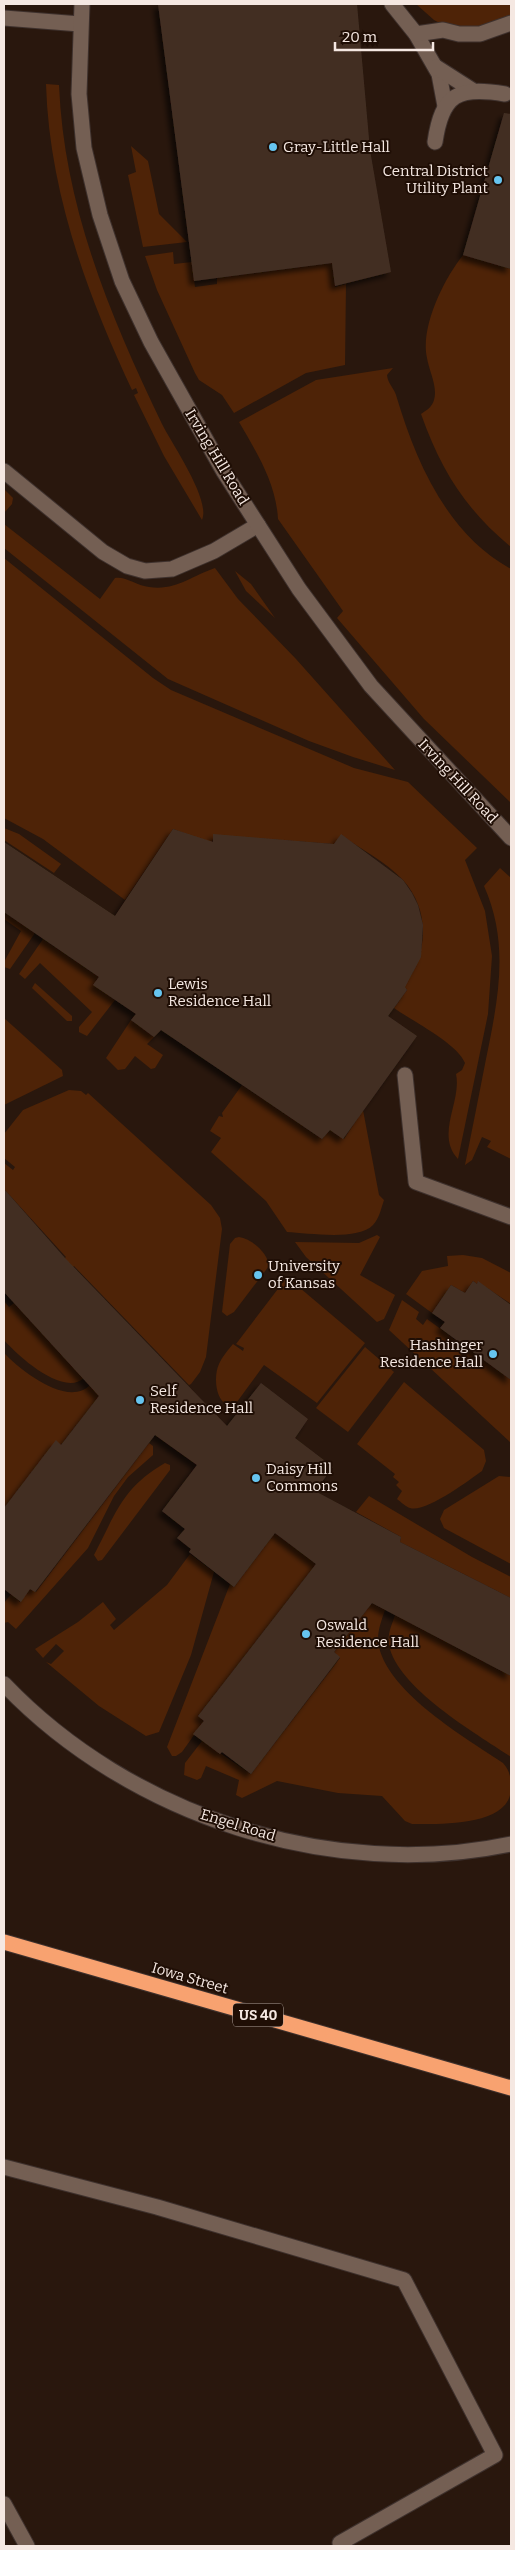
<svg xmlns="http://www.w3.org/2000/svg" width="515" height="2550" viewBox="0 0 515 2550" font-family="Bitter,serif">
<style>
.green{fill:#4e2307}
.building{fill:#422f24;filter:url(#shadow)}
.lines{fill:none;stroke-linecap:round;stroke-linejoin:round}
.lane-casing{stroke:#3e312d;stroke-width:17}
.street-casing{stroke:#3e312d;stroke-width:17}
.highway-casing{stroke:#3e312d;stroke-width:17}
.lane{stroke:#745f53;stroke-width:15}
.street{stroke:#745f53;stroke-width:15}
.highway{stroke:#f8a270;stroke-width:15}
.poi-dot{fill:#66c4ef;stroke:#1f0e05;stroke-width:2}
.labels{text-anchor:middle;stroke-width:4;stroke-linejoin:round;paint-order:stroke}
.shield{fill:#1f0e05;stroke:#b5a7a0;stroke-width:1}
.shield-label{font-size:14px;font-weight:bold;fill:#f5e8e2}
.poi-label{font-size:15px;fill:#f5e8e2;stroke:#1f0e05;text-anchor:start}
.street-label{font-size:15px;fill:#f5e8e2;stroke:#1f0e05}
</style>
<defs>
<filter id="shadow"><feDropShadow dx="-4.5" dy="4.5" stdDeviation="2.5" flood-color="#0009"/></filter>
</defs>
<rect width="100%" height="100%" fill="#29170d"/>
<g class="green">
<polygon points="416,4 511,4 511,17 483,29 445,26 434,20"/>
<path d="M46 84 59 85C64 206 110 316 162 424 172 444 211 500 202 520L164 456 134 395 138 393 136 388 132 390C87 294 49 191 46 84Z"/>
<polygon points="131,146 148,161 159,214 187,242 143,247 128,175 136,172"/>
<polygon points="173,252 174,264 192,262 195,287 217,284 217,278 332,263 335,287 346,284 345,365 306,373 234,413 222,395 199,380 195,373 157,290 145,256"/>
<path d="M463 255 511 269V547C465 509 441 470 421 414 427 410 432 407 434 400 438 387 429 371 427 358 420 327 444 279 463 255Z"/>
<path d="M393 368 387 375C388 384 394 388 396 395 416 462 447 534 511 569V803L424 719 337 618 343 611 278 519C276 483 257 453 239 422L316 380Z"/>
<polygon points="4,489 13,498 12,504 4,513"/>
<path d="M4 524 100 599 115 578C125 576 138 586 149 587 176 591 191 576 215 568L238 599 296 659 395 770 353 757 309 741 168 679 4 548Z"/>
<path d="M4 558 153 678 171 690 354 768 408 782 477 848 465 860 485 911 492 956 488 1014 458 1159C435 1135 462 1101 456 1074L462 1070 465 1063C457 1043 412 1021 394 1008L407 990 404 986C428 954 431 911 403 880 386 862 361 849 341 835L334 844 214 835 212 843 173 829 125 900 43 839 4 818Z"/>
<polygon points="235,571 251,584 275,618 246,591"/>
<polygon points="4,828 19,834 61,864 54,873 4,840"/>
<path d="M500 868 511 878V1159L487 1147 491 1141 482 1137 472 1160 465 1165C472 1130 479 1095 486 1059 498 1000 510 944 484 886Z"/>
<polygon points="4,912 35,933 10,969 4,967 4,962 21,931 4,919"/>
<polygon points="43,939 99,977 94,985 115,1000 87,1036 79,1032 79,1027 92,1012 40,963 25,979 19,974"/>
<polygon points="35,983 72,1016 72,1021 67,1021 32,988"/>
<polygon points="4,1018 62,1070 63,1076 4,1105"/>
<polygon points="131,1020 154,1037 147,1044 163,1055 155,1068 151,1069 135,1056 125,1069 118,1070 106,1058"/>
<path d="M242 1085 322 1139 330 1130 344 1139 363 1110 379 1195 384 1200C381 1209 379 1219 373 1225 358 1241 308 1233 287 1232L266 1201 211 1152 221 1138 210 1131 219 1116 223 1117 222 1113Z"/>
<polygon points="69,1090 81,1091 86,1095 88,1093 211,1205 220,1218 222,1229 206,1357 200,1372 191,1384 189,1385 74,1266 67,1273 58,1264 66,1257 4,1189 4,1163 13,1170 15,1167 4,1158 4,1134 23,1110"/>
<polygon points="377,1235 380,1237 360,1275 395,1295 384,1319 377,1322 306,1257 295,1242 359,1243"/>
<path d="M239 1237C252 1239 268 1253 269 1266L234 1312 227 1316 222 1312 230 1244 235 1238Z"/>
<polygon points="463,1255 482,1258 511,1273 511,1304 478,1282 477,1284 473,1281 465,1293 451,1285 432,1313 406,1294 422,1271 448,1266 447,1256"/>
<path d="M287 1277 365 1343 317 1403 264 1365 234 1406C215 1407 213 1376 219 1364 222 1357 228 1350 233 1344L243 1351 244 1348 236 1344Z"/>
<polygon points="402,1300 419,1312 416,1319 423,1325 427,1319 511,1380 511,1443 389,1330"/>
<path d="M4 1301 9 1307 14 1303 84 1378C63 1397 18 1356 4 1340Z"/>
<polygon points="365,1347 394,1372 348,1432 316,1408"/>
<path d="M4 1353C20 1370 68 1408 90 1385L100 1395 60 1446 56 1441 4 1508Z"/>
<path d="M404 1382 484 1450 486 1461 482 1471C469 1480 426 1513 410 1508 406 1507 401 1502 397 1499L402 1491 396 1485 399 1482 393 1477 395 1474 357 1444Z"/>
<polygon points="149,1443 153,1446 153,1455 128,1477 114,1496 88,1548 16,1629 8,1622 4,1623 4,1603 11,1594 20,1602 30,1589 36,1592"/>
<path d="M165 1463 170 1465V1470L102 1560 98 1561 94 1555C116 1513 122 1488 165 1463Z"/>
<polygon points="499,1476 511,1477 511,1564 444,1528 440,1519 444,1510"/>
<polygon points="369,1496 472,1557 511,1577 511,1598 400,1542 401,1537 356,1512"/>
<polygon points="275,1533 316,1564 198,1716 204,1721 182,1752 176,1756 172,1756 167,1747 230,1584 234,1587"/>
<polygon points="190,1554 214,1572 191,1655 159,1732 146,1736 99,1706 46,1662 51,1664 64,1651 56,1644 43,1658 35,1649 78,1622 103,1602 116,1619 110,1625 114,1630 167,1585"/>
<path d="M372 1603 385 1610C381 1622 376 1634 379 1647 390 1694 466 1738 503 1763 510 1771 511 1778 511 1788 511 1827 438 1824 412 1824L405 1821 382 1796 338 1793 277 1781 242 1798 236 1795 239 1780 206 1766 201 1778 197 1780 184 1775 185 1763 202 1741 251 1774 340 1658 334 1652Z"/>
<path d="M395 1615 511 1676V1757C477 1734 397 1688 389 1645 387 1634 392 1625 395 1615Z"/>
</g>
<g class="building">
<polygon points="158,4 357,4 370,150 391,272 335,286 332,263 194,281"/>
<polygon points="504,113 511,114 511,269 463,255"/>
<polygon points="173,829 213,842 213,834 334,844 341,834 403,880 412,893 418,905 423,925 421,957 405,987 407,990 388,1016 417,1036 343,1139 330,1130 322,1139 161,1030 154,1037 131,1020 136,1014 93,985 99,977 4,912 4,842 115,916"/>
<polygon points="4,1189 65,1258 227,1426 261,1383 308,1419 295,1438 333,1467 315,1491 401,1537 400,1542 511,1598 511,1676 372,1603 334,1652 340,1657 251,1774 222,1752 220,1754 193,1734 204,1721 198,1716 316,1564 275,1533 234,1587 189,1552 191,1549 177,1538 185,1529 162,1511 197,1465 155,1435 35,1592 30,1589 21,1602 4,1589 4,1508 56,1440 61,1445 99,1396 4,1292"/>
<polygon points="473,1281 477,1284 478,1281 511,1305 511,1380 440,1328 445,1322 432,1313 451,1285 465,1293"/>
</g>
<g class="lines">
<g class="lane-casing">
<g id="lane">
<polyline points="4,18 80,24"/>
<polyline points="4,471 103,552 127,566 145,571 172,569 214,551 258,525"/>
<polyline points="405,1075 416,1182 511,1217"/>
<polyline points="4,2167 157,2207 404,2280 495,2455 340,2543 342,2546"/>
<polyline points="4,2504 27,2546"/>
</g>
</g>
<g class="street-casing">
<g id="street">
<polyline points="82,4 79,94 84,148 100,215 122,281 151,342 224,472 299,589 371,686 511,838"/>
<polyline points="392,4 416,34 439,74 445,106"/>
<polyline points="416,34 443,30 459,34 480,34 511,23"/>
<polyline points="436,67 472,90"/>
<path d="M435 142C442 94 458 86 505 94"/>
<path d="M4 1684C130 1816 332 1882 511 1844"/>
</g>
</g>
<g class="highway-casing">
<polyline id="highway" points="4,1942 511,2088"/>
</g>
<use href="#lane" class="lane"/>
<use href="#street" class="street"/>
<use href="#highway" class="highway"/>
</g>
<g class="poi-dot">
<circle cx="273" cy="147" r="5"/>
<circle cx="498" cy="180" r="5"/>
<circle cx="158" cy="993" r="5"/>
<circle cx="258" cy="1275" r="5"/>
<circle cx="493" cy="1354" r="5"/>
<circle cx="140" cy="1400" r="5"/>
<circle cx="256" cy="1478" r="5"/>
<circle cx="306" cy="1634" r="5"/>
</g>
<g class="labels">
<rect class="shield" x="233" y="2003.5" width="50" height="23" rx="4"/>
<g class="shield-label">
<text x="258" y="2020">US 40</text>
</g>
<g class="poi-label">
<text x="283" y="152">Gray-Little Hall</text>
<text x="488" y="176" text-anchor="end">Central District<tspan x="488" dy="17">Utility Plant</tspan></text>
<text x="168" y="989">Lewis<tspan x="168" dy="17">Residence Hall</tspan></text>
<text x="268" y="1271">University<tspan x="268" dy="17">of Kansas</tspan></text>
<text x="483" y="1350" text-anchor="end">Hashinger<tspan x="483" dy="17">Residence Hall</tspan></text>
<text x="150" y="1396">Self<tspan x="150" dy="17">Residence Hall</tspan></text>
<text x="266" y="1474">Daisy Hill<tspan x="266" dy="17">Commons</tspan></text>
<text x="316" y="1630">Oswald<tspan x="316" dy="17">Residence Hall</tspan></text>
</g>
<g class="street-label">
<text transform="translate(217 457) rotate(59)" y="5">Irving Hill Road</text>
<text transform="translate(458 781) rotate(47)" y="5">Irving Hill Road</text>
<text transform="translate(238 1825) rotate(17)" y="5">Engel Road</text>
<text transform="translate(190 1978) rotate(16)" y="5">Iowa Street</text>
</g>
</g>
<rect width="515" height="2550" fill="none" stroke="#f5e8e2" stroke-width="10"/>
<path d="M335 42v8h98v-8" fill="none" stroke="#f5e8e2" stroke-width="2.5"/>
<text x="342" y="42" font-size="15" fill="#f5e8e2" stroke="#1f0e05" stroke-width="4" paint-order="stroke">20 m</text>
</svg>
